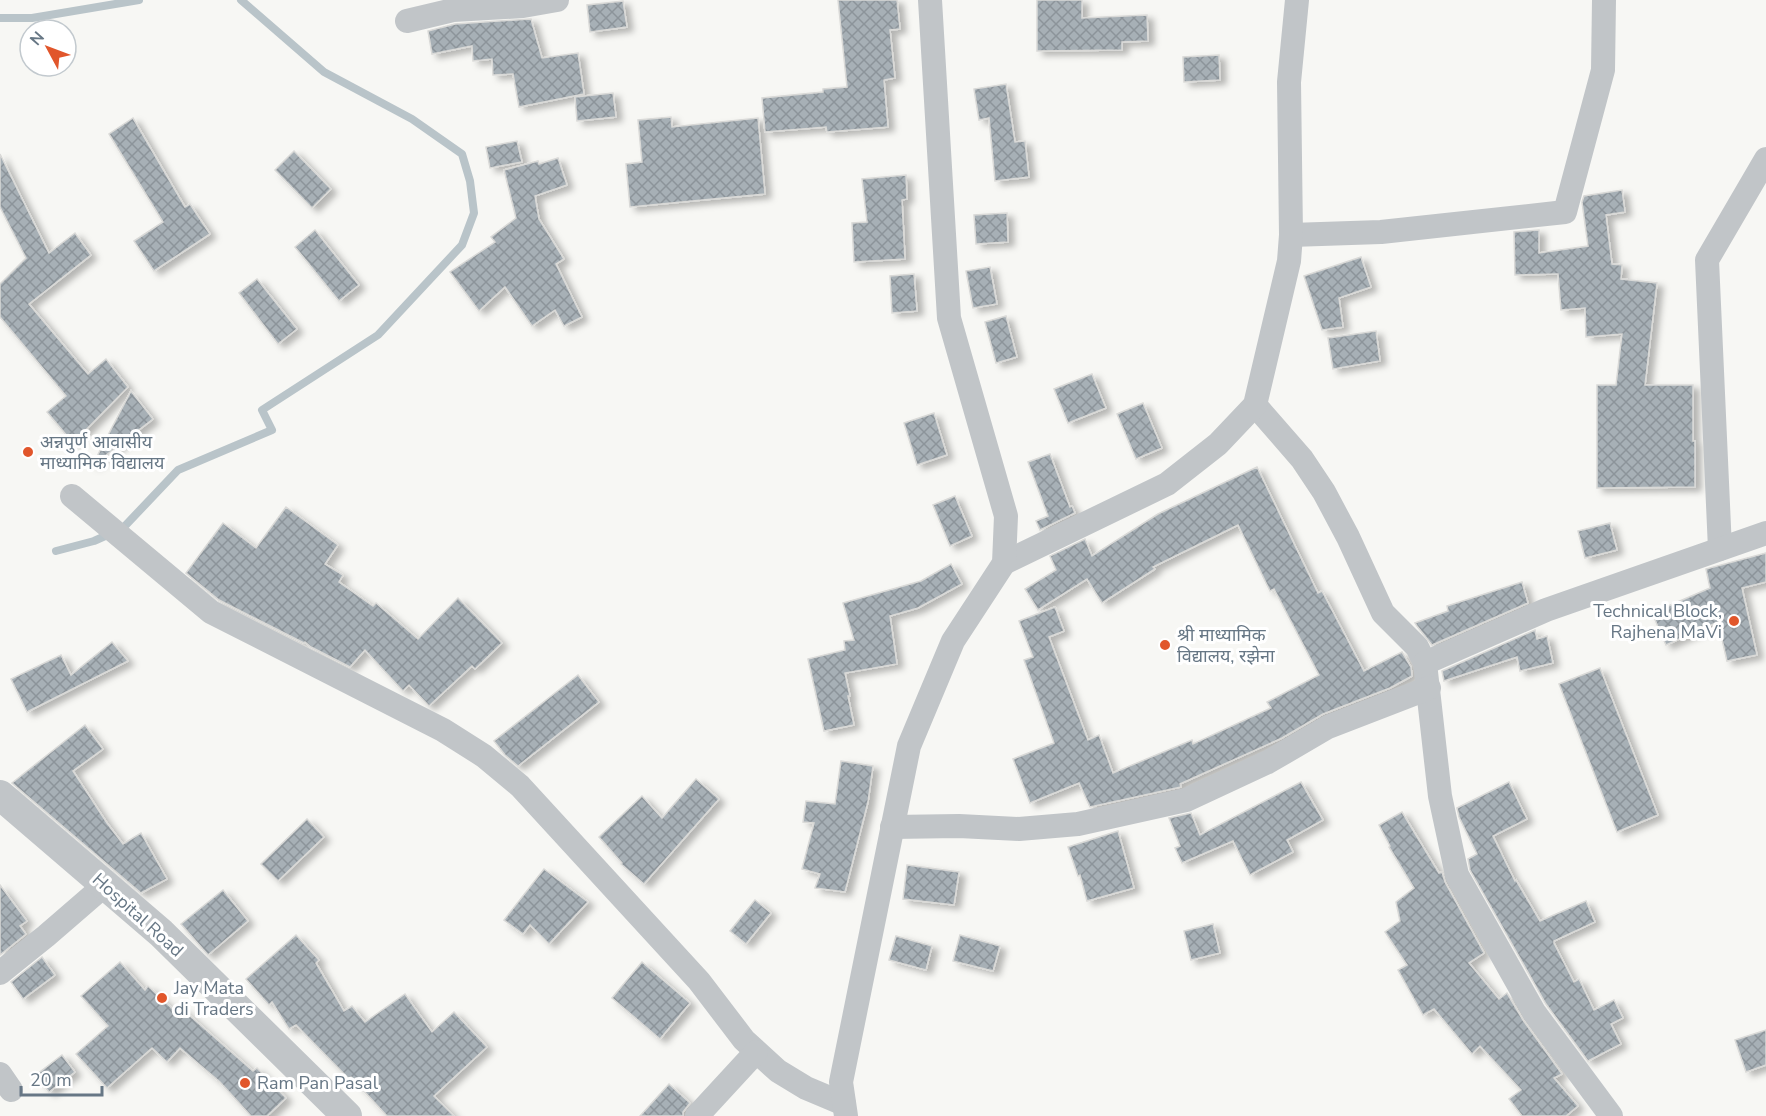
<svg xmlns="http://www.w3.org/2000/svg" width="1766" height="1116" viewBox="0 0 1766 1116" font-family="'Nunito Sans','Noto Sans Devanagari',sans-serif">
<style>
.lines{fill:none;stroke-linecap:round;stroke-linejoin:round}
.stream{stroke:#b9c4c9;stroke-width:8}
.building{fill:url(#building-cross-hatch);stroke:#d9d9d7;stroke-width:1.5;filter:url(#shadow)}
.minor{stroke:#c1c5c8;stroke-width:24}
.tertiary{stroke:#c1c5c8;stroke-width:30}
.poi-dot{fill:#e1562b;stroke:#fff;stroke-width:2}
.labels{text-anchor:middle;stroke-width:6;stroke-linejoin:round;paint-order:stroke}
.poi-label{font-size:18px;fill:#677785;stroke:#fff;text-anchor:start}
.street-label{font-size:18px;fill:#677785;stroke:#fff}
</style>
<defs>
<pattern id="building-cross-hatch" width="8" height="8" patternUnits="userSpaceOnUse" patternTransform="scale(1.5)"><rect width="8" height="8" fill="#a7b0b6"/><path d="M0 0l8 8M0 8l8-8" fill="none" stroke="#8c949a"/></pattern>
<filter id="shadow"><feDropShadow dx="6" dy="4" stdDeviation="3" flood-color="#0004"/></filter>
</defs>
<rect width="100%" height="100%" fill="#f7f7f4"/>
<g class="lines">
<g class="stream">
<polyline points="0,18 32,18 139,0"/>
<polyline points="56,551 94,541 123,528 178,470 272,430 262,410 378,335 462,245 474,213 470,181 462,154 412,119 324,72 241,0"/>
</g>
</g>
<g class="building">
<polygon points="838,0 897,0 900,29 890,30 895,78 884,80 888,127 827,132 826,127 765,132 762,98 823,92 823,89 847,87"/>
<polygon points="1037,0 1082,0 1082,18 1147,15 1148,41 1122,42 1122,50 1037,51"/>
<polygon points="623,1 627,27 590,32 587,5"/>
<polygon points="531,19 542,58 578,53 584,94 519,107 513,74 493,75 492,59 473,61 472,46 432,54 428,31 455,24"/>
<polygon points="1219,55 1220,80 1184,82 1183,57"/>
<polygon points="1006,84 1015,142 1025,141 1029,177 995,181 989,118 979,120 974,89"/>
<polygon points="613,93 616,117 577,121 575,97"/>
<polygon points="671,117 672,127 758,118 765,194 630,207 626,164 642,162 638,120"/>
<polygon points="133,118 185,207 190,204 210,234 154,271 134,241 163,222 109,134"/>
<polygon points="517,141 522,162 490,168 486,147"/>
<polygon points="294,151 331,189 312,208 275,170"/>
<polygon points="0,154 49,253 75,233 91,255 29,304 88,374 106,359 128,387 73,443 47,412 66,396 0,317 0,284 26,258 0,207"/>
<polygon points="558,158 567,185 535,196 539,219 564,259 556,264 582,317 564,326 555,310 532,326 505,287 479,311 450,272 495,242 491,237 516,218 504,170 538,161 539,164"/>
<polygon points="906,175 907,199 902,200 905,259 854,262 852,223 867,222 862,179"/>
<polygon points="1622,190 1625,212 1606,215 1612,264 1622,265 1621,279 1657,283 1645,385 1693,385 1693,441 1695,441 1695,487 1597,488 1597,385 1616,385 1622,334 1586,337 1585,308 1561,310 1558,274 1515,275 1514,232 1539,230 1539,253 1588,246 1582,202 1584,196"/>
<polygon points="1007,213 1008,242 976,244 974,215"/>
<polygon points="315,230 359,285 339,301 295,247"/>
<polygon points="1361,257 1371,287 1339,298 1343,327 1322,330 1304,276"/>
<polygon points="990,267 997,304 973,308 966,271"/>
<polygon points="914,274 917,311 892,313 890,276"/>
<polygon points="257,279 297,329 278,344 239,293"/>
<polygon points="1006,316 1017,357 996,363 985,322"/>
<polygon points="1376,331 1380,361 1333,369 1328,338"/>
<polygon points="1092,374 1106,408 1068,423 1054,389"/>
<polygon points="131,391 153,419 92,466"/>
<polygon points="1143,403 1162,448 1136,459 1117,414"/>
<polygon points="934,413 947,455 917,465 904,423"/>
<polygon points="1050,454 1070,507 1072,506 1075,513 1040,530 1036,521 1048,516 1028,462"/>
<polygon points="1257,467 1318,593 1322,591 1364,671 1402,652 1411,667 1412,676 1390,688 1323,714 1282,738 1180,784 1181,787 1090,807 1079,783 1030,803 1013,759 1054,743 1024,660 1033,657 1019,621 1055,607 1064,631 1049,637 1088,740 1099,735 1113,773 1192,740 1193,744 1271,708 1267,702 1319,675 1274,589 1270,591 1238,525 1153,567 1155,569 1102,603 1087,579 1038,610 1025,589 1056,570 1050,556 1085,539 1092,556 1158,514"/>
<polygon points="955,496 972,536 950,546 933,505"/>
<polygon points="286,507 338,545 325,564 343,575 339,582 373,606 376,603 418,639 458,598 502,643 475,669 472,666 429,706 409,685 403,691 365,650 350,667 311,647 305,642 304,643 219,600 186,573 223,523 256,548"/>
<polygon points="1610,523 1617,550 1585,558 1578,531"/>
<polygon points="1766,553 1766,582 1742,588 1757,655 1727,661 1718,622 1666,645 1652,613 1710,588 1706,569"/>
<polygon points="951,564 962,584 918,608 890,616 897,664 845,673 850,696 848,696 854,725 824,731 808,659 845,650 844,641 854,640 843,603 921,581"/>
<polygon points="1522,582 1528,603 1432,645 1417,626 1415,623 1448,611 1447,606"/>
<polygon points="1535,630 1537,639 1547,636 1553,663 1520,671 1517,657 1444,681 1442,671"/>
<polygon points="112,642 128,661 27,712 11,679 61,655 71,675"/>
<polygon points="1600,668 1658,815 1617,832 1559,684"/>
<polygon points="578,675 599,702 518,766 505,755 494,741"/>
<polygon points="85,725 103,749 73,771 107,823 123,844 141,833 167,879 141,893 12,783"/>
<polygon points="841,761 873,766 868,802 845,892 815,888 820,874 802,869 814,823 803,822 806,801 835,804"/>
<polygon points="696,779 719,799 644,884 621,864 622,863 599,837 642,796 662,818"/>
<polygon points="1301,782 1323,820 1287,840 1293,852 1250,875 1233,841 1182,863 1175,848 1180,846 1169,818 1191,813 1200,835"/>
<polygon points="1509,782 1527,819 1493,836 1515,881 1516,880 1540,921 1586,901 1595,922 1554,941 1554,943 1574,982 1579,979 1594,1010 1614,1000 1623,1018 1611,1024 1621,1044 1588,1061 1546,1004 1470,870 1468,859 1477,854 1459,817 1457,808"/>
<polygon points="1402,812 1439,873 1442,872 1445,882 1484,953 1469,963 1499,999 1507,993 1523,1020 1562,1074 1554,1078 1578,1106 1566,1116 1522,1116 1509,1099 1521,1090 1480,1046 1472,1054 1434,1009 1423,1015 1398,970 1407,965 1385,932 1400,921 1396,902 1414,888 1389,847 1390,846 1379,825"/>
<polygon points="307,819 324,837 278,881 261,864"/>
<polygon points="1118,831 1134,888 1087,901 1080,875 1078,876 1068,847"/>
<polygon points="907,865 959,872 954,905 903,899"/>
<polygon points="544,869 588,902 549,944 530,925 523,934 504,920"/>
<polygon points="0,885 27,921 20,926 26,934 0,955"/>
<polygon points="223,890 248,921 208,955 181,924"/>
<polygon points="755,900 771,913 746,944 730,931"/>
<polygon points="1213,924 1220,953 1191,960 1184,931"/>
<polygon points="296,935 319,960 316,963 344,1011 352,1006 365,1022 405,994 432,1032 454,1012 487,1047 434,1096 454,1116 387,1116 351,1077 349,1079 296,1025 289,1029 272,1002 269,1005 246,979"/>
<polygon points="960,935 1000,946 993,971 953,961"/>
<polygon points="896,936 932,946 926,970 889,960"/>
<polygon points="42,957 55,975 23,999 11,982"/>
<polygon points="120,962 145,990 148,986 177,1013 181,1008 253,1071 257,1068 286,1098 267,1116 251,1116 220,1082 180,1048 167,1062 152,1048 107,1088 76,1054 108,1026 81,996"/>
<polygon points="642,962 690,1003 660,1039 612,998"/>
<polygon points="1766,1030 1766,1065 1746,1072 1735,1040"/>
<polygon points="62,1055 75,1072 49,1092 36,1075"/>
<polygon points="669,1084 690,1103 683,1112 683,1116 640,1116"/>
</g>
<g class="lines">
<g class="minor">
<polyline points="407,21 453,10 523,6 557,0"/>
<polyline points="1291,235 1381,232 1565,212 1603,70 1604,0"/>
<polyline points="1255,405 1302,459 1324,492 1348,537 1383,613 1417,647 1425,663 1440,796 1457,875 1534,1012 1611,1116"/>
<polyline points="72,496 211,612 443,730 484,756 520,786 699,981 744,1040 778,1071 806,1088 844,1104"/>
<polyline points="1720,549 1707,260 1766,159"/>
<polyline points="1004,563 1167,484 1218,444 1255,405 1289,261 1291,235 1289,82 1297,0"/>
<polyline points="1425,663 1546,610 1766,533"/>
<polyline points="892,827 959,826 1019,829 1078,824 1186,800 1268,762 1328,727 1429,688"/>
<polyline points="0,973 46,936 105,885"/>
<polyline points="0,1074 11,1090"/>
<polyline points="697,1116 756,1052"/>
<polyline points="846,1116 841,1082 909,746 953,641 1004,563 1006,516 949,318 930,0"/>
</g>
<polyline class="tertiary" points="0,795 161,933 347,1116"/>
</g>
<g class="poi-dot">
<circle cx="28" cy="452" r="6"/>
<circle cx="1734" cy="621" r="6"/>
<circle cx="1165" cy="645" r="6"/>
<circle cx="162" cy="998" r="6"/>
<circle cx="245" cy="1083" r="6"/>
</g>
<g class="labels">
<g class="poi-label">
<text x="40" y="448">अन्नपुर्ण आवासीय<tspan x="40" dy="21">माध्यामिक विद्यालय</tspan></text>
<text x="1722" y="617" text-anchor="end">Technical Block,<tspan x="1722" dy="21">Rajhena MaVi</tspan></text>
<text x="1177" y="641">श्री माध्यामिक<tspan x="1177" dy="21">विद्यालय, रझेना</tspan></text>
<text x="174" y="994">Jay Mata<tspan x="174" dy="21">di Traders</tspan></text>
<text x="257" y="1089">Ram Pan Pasal</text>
</g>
<g class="street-label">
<text transform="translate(138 915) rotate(42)" y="6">Hospital Road</text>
</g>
</g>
<g transform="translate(48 48) rotate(311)"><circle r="28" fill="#ffffff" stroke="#c2c9ce" stroke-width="1.5"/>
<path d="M0-4.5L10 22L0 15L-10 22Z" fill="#e1562b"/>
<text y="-9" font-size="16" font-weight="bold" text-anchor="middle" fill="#677785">N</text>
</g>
<path d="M21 1086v9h81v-9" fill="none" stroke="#677785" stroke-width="3"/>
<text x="30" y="1086" font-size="18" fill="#677785" stroke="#ffffff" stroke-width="4.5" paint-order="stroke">20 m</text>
</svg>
